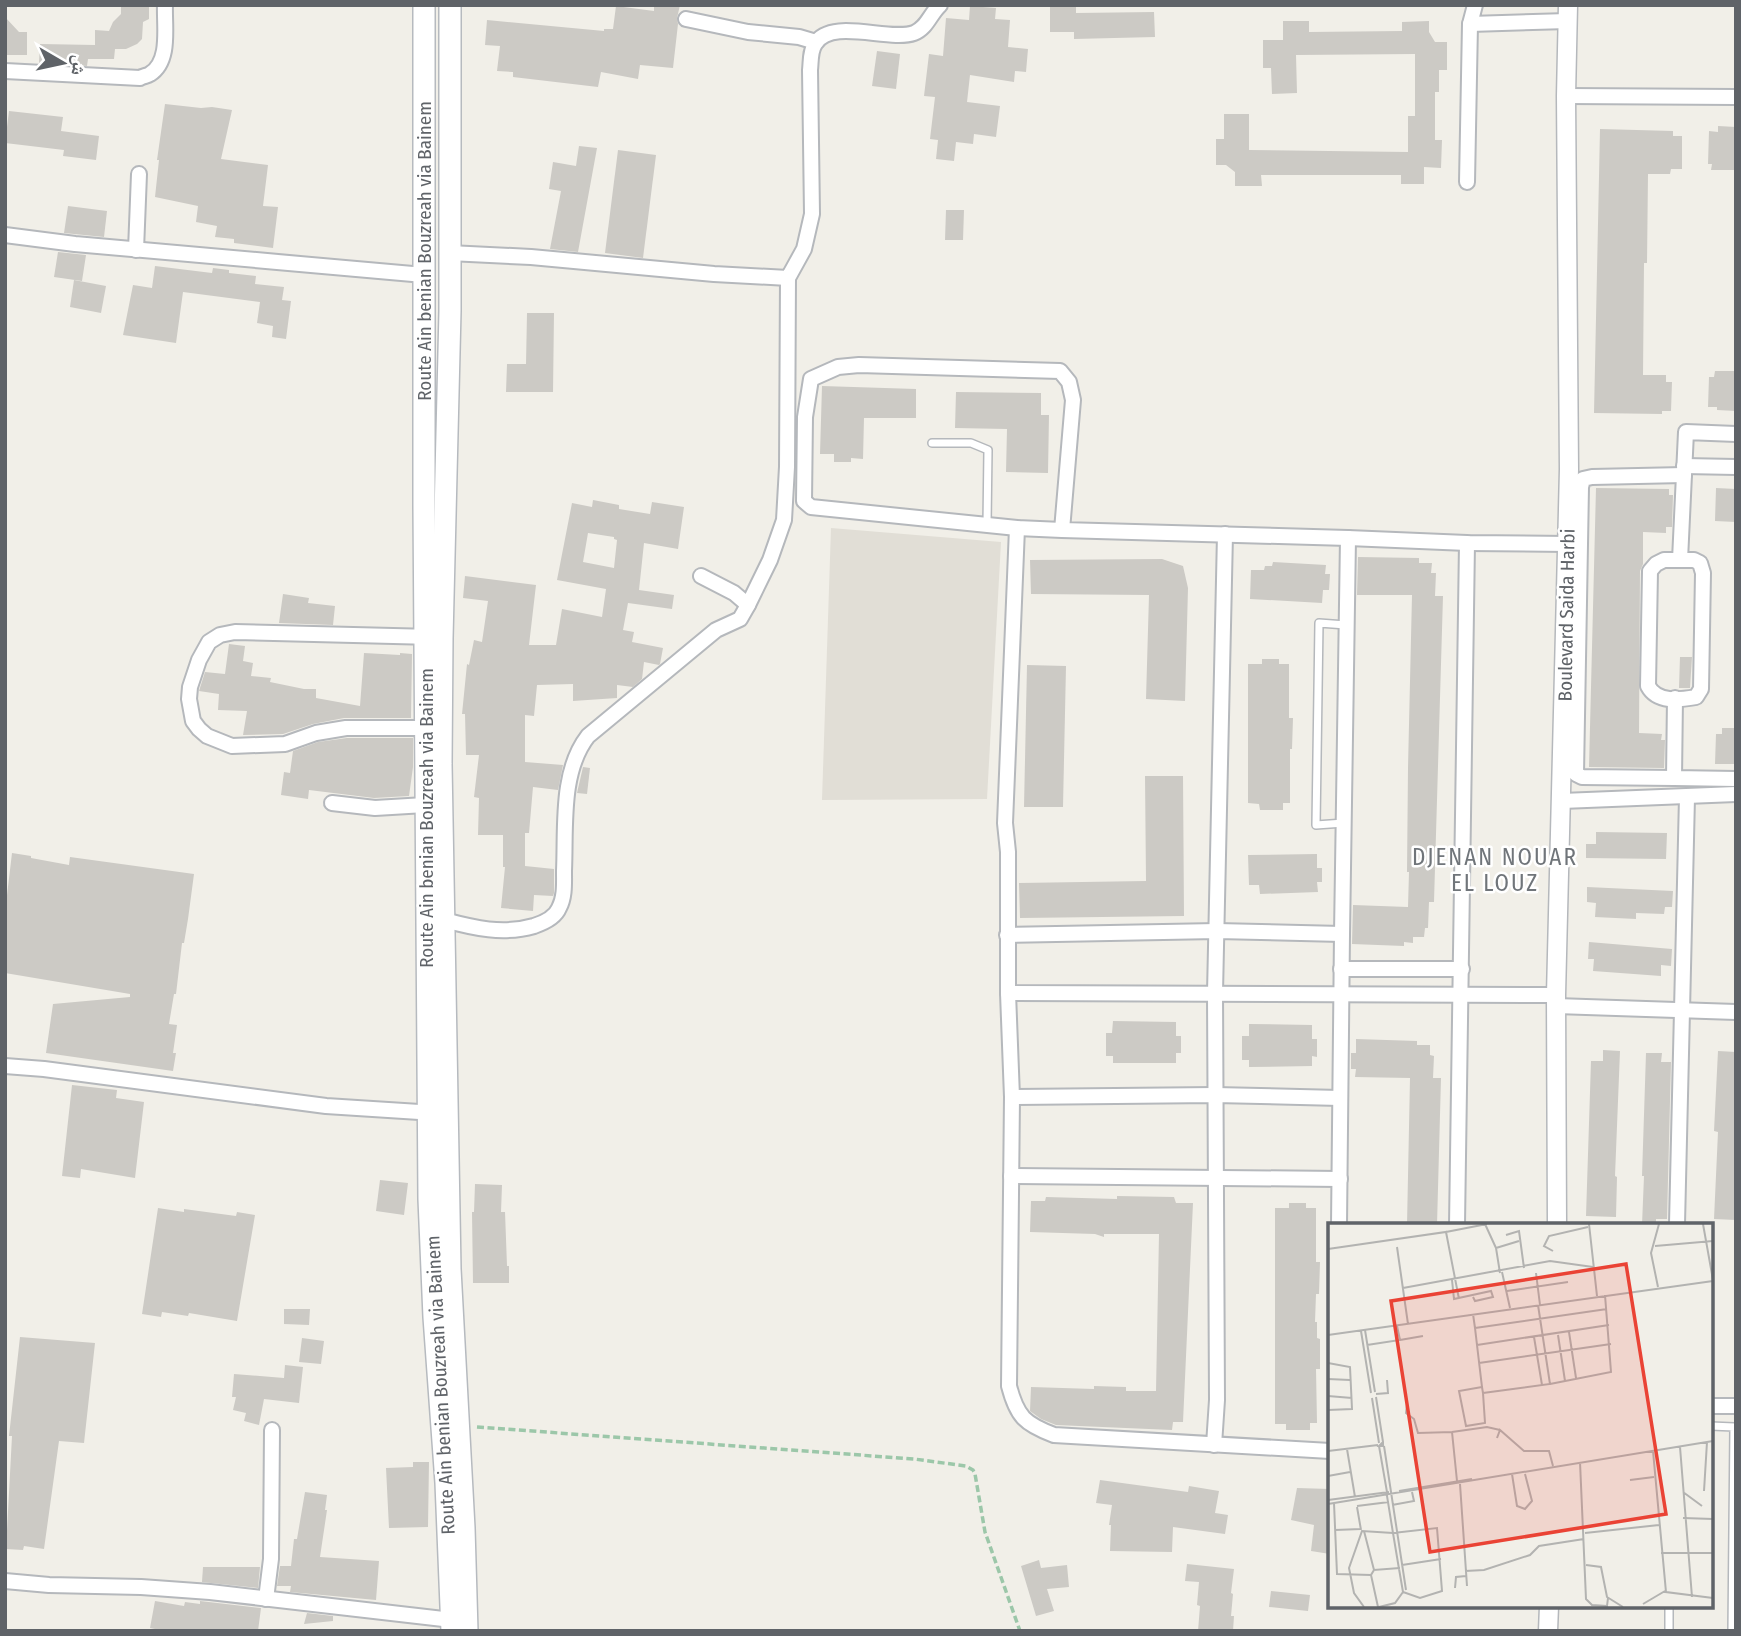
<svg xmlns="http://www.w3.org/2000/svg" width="1741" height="1636" viewBox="0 0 1741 1636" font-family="'Fira Sans Condensed','Noto Naskh Arabic',sans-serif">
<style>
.education{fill:#e1ded6}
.building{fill:#cccac5;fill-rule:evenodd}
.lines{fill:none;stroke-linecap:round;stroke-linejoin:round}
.service-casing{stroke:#b5b8bc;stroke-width:10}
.minor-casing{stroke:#b5b8bc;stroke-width:18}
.tertiary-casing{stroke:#b5b8bc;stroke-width:21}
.secondary-casing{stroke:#b6babf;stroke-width:24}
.path{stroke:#9cc7a9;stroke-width:3.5;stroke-dasharray:7 3.5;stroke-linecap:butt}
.service{stroke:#fff;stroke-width:7}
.minor{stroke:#fff;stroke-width:14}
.tertiary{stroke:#fff;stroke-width:18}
.secondary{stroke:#fff;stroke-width:21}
.labels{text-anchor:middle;stroke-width:5;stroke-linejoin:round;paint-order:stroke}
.street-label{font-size:19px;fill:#5f6368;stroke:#fff}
.quarter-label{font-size:23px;letter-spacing:2px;fill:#70757a;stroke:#fff}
.inset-road{fill:none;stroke:#b3b3b1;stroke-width:2}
.view{fill:#ea4335;fill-opacity:0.15;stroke:#ea4335;stroke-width:3.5}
.inset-edge{fill:none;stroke:#5f6368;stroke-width:3.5}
</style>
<rect width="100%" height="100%" fill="#f1efe8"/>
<polygon class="education" points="831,528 1001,542 987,799 822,800"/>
<g class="building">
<polygon points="121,5 149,5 149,19 143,22 142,39 137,44 126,49 115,49 114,59 88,59 87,66 39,63 40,44 95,45 95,30 109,31 113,22 121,14"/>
<polygon points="654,5 680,5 677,18 678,24 673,68 640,65 638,79 601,72 598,87 513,77 513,72 497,71 500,46 485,45 487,20 604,31 604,29 613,29 616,6 654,11"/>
<polygon points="1050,5 1076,5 1076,13 1154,12 1155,37 1074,39 1074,32 1050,32"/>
<polygon points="970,6 996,8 995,19 1010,20 1008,47 1028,49 1026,72 1015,71 1014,82 970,75 967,102 1000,106 996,137 974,134 973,144 956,142 954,161 936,159 938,140 930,139 935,97 924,96 929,54 943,56 946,18 969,20"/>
<polygon points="5,17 19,32 27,32 27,55 5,55"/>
<polygon points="1283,21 1309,21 1309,32 1402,31 1402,22 1429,21 1429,32 1435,42 1447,42 1447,70 1439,70 1439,92 1435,92 1435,140 1442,140 1441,168 1424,167 1424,184 1401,184 1401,175 1261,175 1262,186 1235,186 1235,172 1226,165 1216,165 1216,139 1224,139 1224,114 1249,114 1249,150 1408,152 1408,116 1415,116 1415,54 1296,55 1297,93 1272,94 1271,68 1263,68 1263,40 1283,40"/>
<polygon points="877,51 900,54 896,89 872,86"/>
<polygon points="165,104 201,108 212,107 232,110 221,159 268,165 263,206 278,207 273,248 234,243 234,239 215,237 217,226 196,222 198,206 155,197 159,160 157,160"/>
<polygon points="9,111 63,117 61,131 99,136 96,160 63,156 64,150 5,143"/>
<polygon points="1718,126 1736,127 1736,170 1711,170 1712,164 1708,164 1709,131 1718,132"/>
<polygon points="1600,129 1673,131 1673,136 1682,136 1682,169 1671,169 1670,174 1648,174 1647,263 1644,263 1643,375 1666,375 1666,382 1672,382 1671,411 1662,411 1662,414 1594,413"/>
<polygon points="579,146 597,148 578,252 550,249 561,191 549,189 553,162 576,166"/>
<polygon points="618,150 656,155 643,258 605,253"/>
<polygon points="68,206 107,211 104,237 64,233"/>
<polygon points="946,210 964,210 963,240 945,240"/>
<polygon points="58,252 86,255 82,281 54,277"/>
<polygon points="155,266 212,273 213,268 229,270 229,273 256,276 255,284 284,287 282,300 291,301 286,339 272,337 273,326 257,323 260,302 183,292 176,343 123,335 133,285 152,288"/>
<polygon points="74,280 106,286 101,313 70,307"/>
<polygon points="527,313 554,313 553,392 506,392 507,364 526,364"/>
<polygon points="1715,371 1736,371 1736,411 1717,410 1717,407 1708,407 1709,377 1714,377"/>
<polygon points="822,386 916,389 916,418 864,418 863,459 851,458 851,462 834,462 834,454 820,454"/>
<polygon points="956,392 1041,393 1041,415 1049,415 1048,473 1006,472 1007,429 955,428"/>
<polygon points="1596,488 1669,489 1669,495 1673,495 1672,527 1666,527 1666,533 1643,532 1643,564 1640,571 1639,733 1662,734 1661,740 1665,740 1664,768 1589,767"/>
<polygon points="1716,488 1736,489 1736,522 1715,521"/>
<path d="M593 500 619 505V509L650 514 652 502 684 507 678 549 644 543 639 590 674 595 672 609 628 603 623 630 634 632 632 642 663 648 660 664 659 665 644 662 642 679 633 687 617 685V698L573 701V684L537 685 534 716 525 715V762L563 765 558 790 533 787 529 833H525V866L554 869V893L553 896 534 895 533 911 501 908 505 867H503V835H478L479 798 474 797 479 755H466L465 714H462L467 664 469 665 474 640 482 642 488 601 463 598 465 576 536 585 529 645H556L562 609 602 617 606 589 557 580 572 503 592 507ZM588 533 614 537V539L617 540 614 568 583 562Z"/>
<polygon points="1358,557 1419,558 1419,563 1432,563 1431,573 1436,573 1435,596 1443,596 1434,902 1429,902 1428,928 1425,928 1424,937 1413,937 1413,943 1404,942 1404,946 1352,944 1353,905 1408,907 1409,872 1407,872 1408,768 1412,595 1357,595"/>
<polygon points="1162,559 1183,566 1188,588 1185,701 1146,699 1149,595 1031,594 1030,560"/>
<polygon points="1273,562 1326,565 1325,574 1330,574 1329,590 1323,590 1322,603 1250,599 1251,570 1264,570 1265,566 1272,566"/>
<polygon points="283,594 309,598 308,603 335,606 333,625 279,623"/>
<polygon points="229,644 245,646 243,661 253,663 251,676 271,678 270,682 304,689 316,689 316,698 360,706 364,653 400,655 400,653 412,654 411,718 344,718 313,724 283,734 243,735 247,711 218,710 219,694 199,691 205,672 225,674"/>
<polygon points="1680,657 1692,657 1690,688 1679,688"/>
<polygon points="1262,659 1279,659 1279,664 1289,664 1289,718 1293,718 1292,749 1290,749 1290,803 1283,803 1283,810 1260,810 1259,804 1248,803 1248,664 1262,664"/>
<polygon points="1027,665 1066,666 1063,807 1024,807"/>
<polygon points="1722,728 1736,728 1736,764 1715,764 1716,734 1722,734"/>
<polygon points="347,738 413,738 413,767 409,796 374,798 309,790 308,799 281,795 284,772 290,773 293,751 318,742"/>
<polygon points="583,767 590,768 587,794 577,793"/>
<polygon points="1145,776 1183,776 1184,916 1020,918 1019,883 1146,881"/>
<polygon points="1596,832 1667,833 1666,859 1586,858 1586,844 1596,844"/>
<polygon points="12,853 31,856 31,858 69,865 70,857 194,874 188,919 184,943 182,943 176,994 174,994 169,1024 177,1025 173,1053 176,1053 173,1071 46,1053 53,1004 130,997 130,994 5,973 5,912"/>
<polygon points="1317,854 1317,868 1322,868 1322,882 1317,882 1318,892 1260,894 1259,885 1249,885 1248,855"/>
<polygon points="1587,887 1673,891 1672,907 1665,907 1664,914 1636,913 1636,919 1595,917 1596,903 1587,902"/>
<polygon points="1589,942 1672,949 1671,966 1661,965 1661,976 1593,971 1594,959 1588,959"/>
<polygon points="1113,1021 1176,1022 1176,1036 1181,1036 1181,1053 1176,1053 1176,1063 1113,1063 1113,1056 1106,1056 1106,1033 1112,1033"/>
<polygon points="1249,1024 1312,1025 1312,1039 1317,1039 1317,1057 1312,1056 1312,1066 1249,1067 1249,1060 1242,1060 1242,1036 1249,1036"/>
<polygon points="1356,1039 1417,1041 1417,1045 1430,1045 1430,1055 1434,1056 1433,1078 1441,1078 1437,1225 1407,1225 1410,1078 1355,1077 1356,1069 1351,1069 1351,1053 1356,1053"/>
<polygon points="1603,1050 1620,1051 1615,1176 1617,1177 1616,1217 1586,1216 1591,1061 1603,1061"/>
<polygon points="1718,1051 1736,1052 1736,1220 1714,1219 1718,1132 1714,1131"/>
<polygon points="1646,1053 1662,1053 1661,1062 1671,1062 1667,1219 1656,1219 1656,1225 1642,1225 1644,1176 1642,1176"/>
<polygon points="72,1085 117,1090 116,1098 144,1102 135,1178 81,1169 80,1178 62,1176"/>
<polygon points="380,1180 408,1183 404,1215 376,1211"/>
<polygon points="475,1184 502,1185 501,1212 505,1212 507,1266 509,1266 509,1283 473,1283 472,1212 474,1212"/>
<polygon points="1117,1196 1174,1197 1176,1203 1193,1203 1183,1422 1173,1422 1172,1430 1056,1425 1041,1419 1030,1411 1031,1387 1094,1389 1094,1386 1126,1387 1126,1391 1156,1391 1159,1234 1104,1234 1104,1237 1095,1234 1030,1232 1031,1201 1045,1201 1046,1197 1117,1199"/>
<polygon points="1289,1203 1306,1203 1306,1208 1316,1208 1316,1262 1320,1262 1319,1294 1316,1294 1315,1322 1317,1322 1317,1338 1320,1339 1320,1369 1316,1369 1317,1423 1310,1423 1310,1430 1286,1430 1286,1424 1275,1424 1275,1208 1289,1208"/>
<polygon points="158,1208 184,1212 184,1209 236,1216 237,1212 255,1215 237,1321 189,1313 188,1316 162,1312 161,1317 142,1314"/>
<polygon points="284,1309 310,1309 309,1325 284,1324"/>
<polygon points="20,1337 95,1343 84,1443 59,1441 44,1549 24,1546 23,1550 6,1549 12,1436 9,1436"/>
<polygon points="302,1338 324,1341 321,1364 299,1362"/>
<polygon points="285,1365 303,1367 299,1403 264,1399 259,1425 244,1421 246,1413 233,1410 236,1397 232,1397 234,1374 284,1378"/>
<polygon points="413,1462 429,1462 428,1527 389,1528 386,1468 413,1467"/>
<polygon points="1100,1480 1188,1492 1189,1486 1219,1491 1215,1513 1228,1515 1225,1534 1173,1527 1172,1552 1110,1551 1111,1525 1109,1525 1112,1505 1096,1503"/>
<polygon points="1297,1488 1330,1489 1330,1554 1311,1551 1314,1525 1291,1520"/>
<polygon points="305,1492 327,1495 325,1510 327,1510 320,1557 379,1561 376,1600 290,1592 291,1586 277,1586 280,1566 291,1566 294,1539 297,1539"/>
<polygon points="1039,1560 1041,1568 1067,1565 1069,1587 1047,1589 1054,1611 1036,1616 1021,1566"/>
<polygon points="1187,1564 1234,1569 1231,1593 1233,1594 1231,1616 1234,1616 1233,1631 1198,1631 1200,1606 1197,1605 1199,1582 1185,1581"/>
<polygon points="203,1567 260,1567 258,1588 202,1582"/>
<polygon points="1271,1591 1310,1595 1308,1611 1269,1607"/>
<polygon points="155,1601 184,1606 185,1602 200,1604 200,1601 261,1608 258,1631 165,1631 150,1628"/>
<polygon points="307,1613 333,1616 333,1621 304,1624"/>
</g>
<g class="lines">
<g class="service-casing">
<g id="service">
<polyline points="932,443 971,443 988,450 987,524"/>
<polyline points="1344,823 1316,825 1319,623 1346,625"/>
<polyline points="1711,1426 1734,1427 1732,1631"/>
<polyline points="1669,1631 1669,1606"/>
</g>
</g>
<g class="minor-casing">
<g id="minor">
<polyline points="1475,5 1470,24 1568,21"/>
<polyline points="686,19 748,32 799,37 816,42"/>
<path d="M5 71 140 78C143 76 147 76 150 74 171 61 164 26 165 5"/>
<polyline points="1566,96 1736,97"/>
<polyline points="1467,182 1470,24"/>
<polyline points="5,235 75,244 424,275"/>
<polyline points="136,250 139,174"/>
<path d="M449 253 531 257 714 274 788 278 804 249 812 214 810 70C811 62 810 51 815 44 831 17 889 42 914 33 927 28 930 14 940 5"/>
<polyline points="1684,466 1736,467"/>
<path d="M1017 528 1005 823 1008 852V993C1190 993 1373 996 1556 995"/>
<polyline points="1062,530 1073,400 1069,382 1060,371 859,365 838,367 811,379 805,417 804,501 811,507 1017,528 1062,530 1348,538 1467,543 1568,544"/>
<path d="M1664 560H1694L1700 563 1703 573 1701 689 1696 697C1679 700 1657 703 1648 686L1650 571 1656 564Z"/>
<polyline points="1680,560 1686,432 1736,434"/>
<polyline points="748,605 770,560 784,520 787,467 788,278"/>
<polyline points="1675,698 1674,778 1736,779"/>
<polyline points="425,728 346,728 316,733 285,744 232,746 207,736 199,729 193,721 189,699 190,687 199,660 209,642 220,635 235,632 433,637"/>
<polyline points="1674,778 1582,777 1576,774 1581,487 1583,479 1592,477 1684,475"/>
<polyline points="1562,801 1736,794"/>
<polyline points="332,803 375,808 425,805"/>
<path d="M444 920C474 928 503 935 534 926 543 923 555 918 559 908 565 897 564 883 564 871 566 827 560 772 588 736L716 630 740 619 748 605 734 593 701 576"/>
<polyline points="1007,935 1217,931 1342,934"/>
<polyline points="1341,969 1462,969"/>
<path d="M1008 993 1012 1097 1009 1386C1017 1417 1025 1424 1054 1435L1330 1451"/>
<polyline points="1556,1006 1736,1012"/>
<polyline points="5,1066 44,1069 326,1106 435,1113"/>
<polyline points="1012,1097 1215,1095 1340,1098"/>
<polyline points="1011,1176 1340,1179"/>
<polyline points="1677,1224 1687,797"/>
<polyline points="1339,1225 1342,934 1348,538"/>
<polyline points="1457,1225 1467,543"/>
<polyline points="1711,1406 1736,1406"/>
<polyline points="1214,1445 1217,1400 1215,993 1225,534"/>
<polyline points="5,1581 49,1585 141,1587 210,1592 452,1620"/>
<polyline points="266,1599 271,1559 272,1430"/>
</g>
</g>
<g class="tertiary-casing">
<g id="tertiary">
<polyline points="1557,1225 1556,995 1569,469 1566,96 1568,5"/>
<polyline points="1548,1631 1549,1606"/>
</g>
</g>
<g class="secondary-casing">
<g id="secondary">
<polyline points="424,5 424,506 429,1199 434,1317 446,1483 452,1631"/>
<polyline points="450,5 450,311 442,638 441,764 450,1269 464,1528 467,1631"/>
</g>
</g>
<polyline class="path" points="477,1427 914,1459 966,1466 973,1470 975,1474 985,1532 1020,1631"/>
<use href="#service" class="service"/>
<use href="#minor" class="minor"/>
<use href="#tertiary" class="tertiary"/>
<use href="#secondary" class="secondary"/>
</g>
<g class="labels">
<g class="street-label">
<text transform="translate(424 251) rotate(-90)" y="7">Route Ain benian Bouzreah via Bainem</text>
<text transform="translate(1566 615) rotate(-89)" y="7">Boulevard Saida Harbi</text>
<text transform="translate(426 818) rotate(-90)" y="7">Route Ain benian Bouzreah via Bainem</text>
<text transform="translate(440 1385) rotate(-93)" y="7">Route Ain benian Bouzreah via Bainem</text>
</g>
<g class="quarter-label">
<text x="1495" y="865">DJENAN NOUAR<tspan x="1495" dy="26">EL LOUZ</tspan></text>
</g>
</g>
<g transform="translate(1328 1223)">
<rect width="385" height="385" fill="#f1efe8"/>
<path class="inset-road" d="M157 1 168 25M261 1 269 73M375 1 385 57M118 9 159 1M178 12 191 8 196 45M327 23 385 18M69 24 80 101M0 26 118 9 131 76M225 28 216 23 221 13 260 4M174 49 182 85M172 50 168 25 191 18M208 50 212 82M124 57 126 76 163 68 165 74 147 78 145 74M330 64 323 30 331 1M75 65 222 38 265 44M179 68 240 59M145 91 147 105 149 122 154 164 155 170 157 200 138 203 131 168 154 164M147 105 279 86M37 107 47 169M33 108 43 170M241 109 248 155M0 112 385 58M230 112 237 158M206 114 214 162M72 117 95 113M39 122 72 117 69 103M149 122 281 102M0 140 22 144 24 186 0 187M151 140 283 121M0 156 22 157M222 161 283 149 277 72M155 170 222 161 210 82M48 171 60 170 59 157M0 173 24 175M48 174 55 219 51 223H55V219M44 175 51 220M79 181 78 190 86 196 90 210 124 209 129 258M124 209 159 204 172 207M169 215 172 207 196 228H221L225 243M56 223 78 367M352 224 364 374M19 226 27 274M0 228 50 222M325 228 338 369 385 375M252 239 258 376 264 382 279 383 280 375M184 251 189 283 197 286 204 278 197 251M0 253 22 249M302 257 326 254M132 261 139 363M71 268 144 256M376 268 379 219M355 269 374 283M0 277 61 269M6 280 9 351 43 352M0 281 385 218M64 282 86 278 84 269M29 283 61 279M29 284 33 307M355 295 385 296M7 307 33 306M36 308 46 347 72 345M257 310 331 302M333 330H385M74 342 113 336M258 342 273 344 279 374 295 384M46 347 43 352 50 384M137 348 156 347 202 332 211 323 256 316M127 365 128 354 138 353M315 381 337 368M36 384 26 370 21 345 34 308 65 310 109 305 114 368 92 375 75 369 70 340 65 310 59 273V269L51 223M51 384 67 380 75 369"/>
<path class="view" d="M298 41 338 291 102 329 63 78Z"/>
<rect width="385" height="385" class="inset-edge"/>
</g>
<rect width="1741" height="1636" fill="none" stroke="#5f6368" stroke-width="14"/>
<g transform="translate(63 63) rotate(99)" stroke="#ffffff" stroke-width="5" paint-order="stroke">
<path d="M0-5L12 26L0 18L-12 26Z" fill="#5f6368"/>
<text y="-10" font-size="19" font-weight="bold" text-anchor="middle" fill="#5f6368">ش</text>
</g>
</svg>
